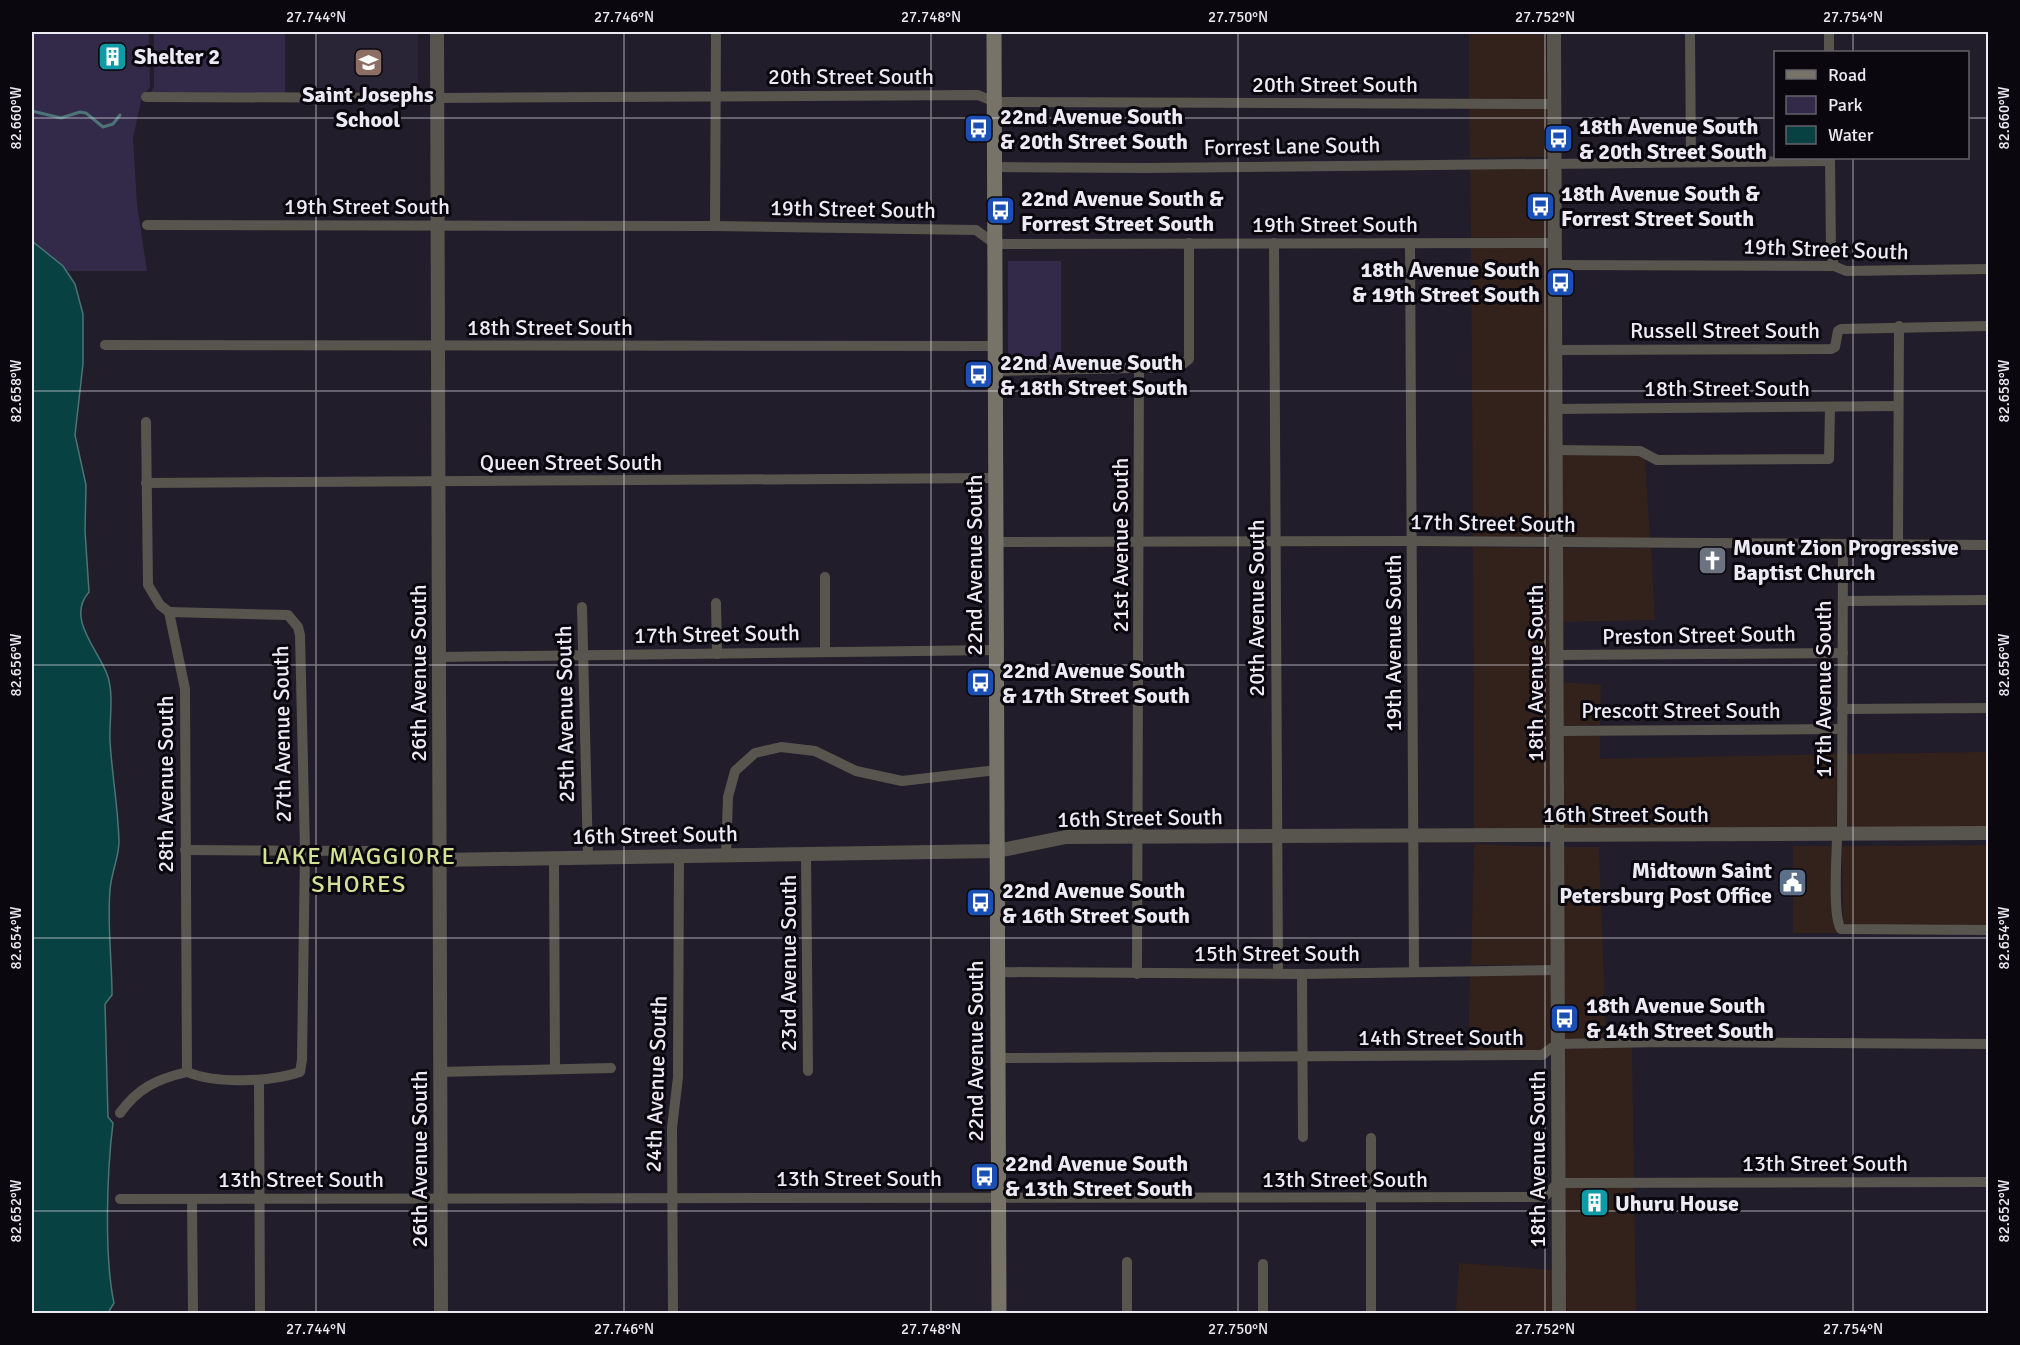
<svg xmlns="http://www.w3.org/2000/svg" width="2020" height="1345" viewBox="0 0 2020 1345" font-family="Signika,sans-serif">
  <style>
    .commercial { fill: #33221b }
    .built { fill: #2a2437 }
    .green { fill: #332949 }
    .water { fill: #084141; stroke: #4c7476; stroke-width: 1.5 }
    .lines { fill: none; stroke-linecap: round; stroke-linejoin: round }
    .stream { stroke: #4c7476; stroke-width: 3 }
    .minor { stroke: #58554e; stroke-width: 10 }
    .tertiary { stroke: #58554e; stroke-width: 14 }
    .secondary { stroke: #787369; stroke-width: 15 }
    .ticks { fill: none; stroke: #eceaf3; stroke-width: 1.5; stroke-opacity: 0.45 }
    .labels { text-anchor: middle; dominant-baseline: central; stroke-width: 6; stroke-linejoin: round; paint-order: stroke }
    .poi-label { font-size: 22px; font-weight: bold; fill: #eceaf3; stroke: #0a080e; text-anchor: start }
    .street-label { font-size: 22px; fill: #eceaf3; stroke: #0a080e }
    .neighbourhood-label { font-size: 24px; letter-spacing: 1.5px; fill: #d4e295; stroke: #0a080e }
    .neatline { fill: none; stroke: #eceaf3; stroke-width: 2 }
    .ticks-label { font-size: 15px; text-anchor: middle; fill: #eceaf3 }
  </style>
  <rect width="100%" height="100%" fill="#211d2a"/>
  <g class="commercial">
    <path d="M1469,32h77l1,67h-78z"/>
    <path d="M1469,108l78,1v48l-77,1z"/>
    <path d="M1547,167v71h-76l-1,-70z"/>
    <path d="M1547,247l3,292 -77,-2 -2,-289z"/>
    <path d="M1561,455l78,1 6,3 5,80h-89z"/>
    <path d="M1473,547l77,1 2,290 -78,-4z"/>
    <path d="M1561,548h90l4,72 -93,2z"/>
    <path d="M1562,682l39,3 -1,40 -38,1z"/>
    <path d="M1562,735h38v24l237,-5 -1,82 -273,2z"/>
    <path d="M1988,752v83l-141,1v-82z"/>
    <path d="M1474,844l78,3v118h-81z"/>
    <path d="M1988,845v80h-140l-5,-3 -1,-76z"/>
    <path d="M1793,846h38l2,79 8,8h-48z"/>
    <path d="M1563,847h36l7,191 -43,1z"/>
    <path d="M1552,974v68l-12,9h-72l2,-76z"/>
    <path d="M1632,1047l2,131h-71v-129z"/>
    <path d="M1563,1188h71l2,125h-71z"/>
    <path d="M1459,1263l93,7 2,43 -98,1z"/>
  </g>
  <path class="built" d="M305,32h113v58h-100v-55l-13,-1z"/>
  <g class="green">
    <path d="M32,32h117l1,55 -8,10 -9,41 4,66 10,67h-81l-34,-30z"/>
    <path d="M154,32h131v61l-134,-1 3,-5z"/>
    <path d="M1008,261h53v98l-53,1z"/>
  </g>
  <path class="water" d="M32,241l31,25 12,18 8,30v50l-8,71 11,50 -1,46 4,61c-24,27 11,59 19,85 6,20 1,44 2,64 2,34 8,66 9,100 0,17 -8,32 -9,49 -3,35 2,70 2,105l-7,9 3,113 5,6c-6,47 -9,134 1,180l-6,10h-76z"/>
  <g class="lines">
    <path class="stream" d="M32,111l29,7 19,-6 6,1 17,14 10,-3 7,-9"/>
    <g class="minor">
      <path d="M1690,32l1,130"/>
      <path d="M1829,32v20"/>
      <path d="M146,97l291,1 541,-3 17,7 559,2"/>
      <path d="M1830,158l1,95 3,13"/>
      <path d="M995,167l152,1 683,-7"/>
      <path d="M147,225l568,1 261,4 19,14 560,-1"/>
      <path d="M715,226l1,-194"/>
      <path d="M1274,243l4,729"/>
      <path d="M1410,243l4,728"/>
      <path d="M1555,265l279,1 12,5 142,-2"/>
      <path d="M105,345l891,1"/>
      <path d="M1555,350l276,-1 4,-2 3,-16 3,-2 147,-3"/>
      <path d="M996,371l183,-4 10,-8v-116"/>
      <path d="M1555,409l343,-3"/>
      <path d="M1555,450l85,1 17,9 172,-1 1,-52"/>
      <path d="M146,483l850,-5"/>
      <path d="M996,542l416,-1 576,4"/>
      <path d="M1898,544l1,-218"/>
      <path d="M1843,601l145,-1"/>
      <path d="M716,603l1,51"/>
      <path d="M582,607l6,250"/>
      <path d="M169,612l119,3 10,12 2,8 5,215 -3,210 -2,12c-30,10 -84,12 -113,0"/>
      <path d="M825,652v-75"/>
      <path d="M1557,655l286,-2"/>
      <path d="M439,657l558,-7"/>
      <path d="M1842,709l146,-1"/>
      <path d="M1557,731l285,-2"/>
      <path d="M1837,835c0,18 -5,82 4,94l147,1"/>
      <path d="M1842,835l1,-291"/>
      <path d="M185,850l181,1 73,9"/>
      <path d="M806,854l2,217"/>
      <path d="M726,855l2,-58 7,-26 20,-18 26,-6 34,4 41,20 46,10 95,-11"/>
      <path d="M554,858l1,211"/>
      <path d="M998,972l304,2 255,-4"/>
      <path d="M1137,974l2,-606"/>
      <path d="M1302,974l1,163"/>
      <path d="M998,1058l544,-3 15,-11 105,-2 326,2"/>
      <path d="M440,1072l171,-4"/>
      <path d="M259,1080l1,234"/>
      <path d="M120,1113c18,-25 37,-34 67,-41l-2,-383 -16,-77 -9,-7 -12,-20 -2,-163"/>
      <path d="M1371,1138v176"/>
      <path d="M120,1199l1424,-2 14,-14 430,-1"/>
      <path d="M192,1199l1,115"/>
      <path d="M1127,1262v52"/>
      <path d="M1263,1264v50"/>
      <path d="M673,1314l-1,-186 6,-51 1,-221"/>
    </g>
    <g class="tertiary">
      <path d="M437,32l4,1282"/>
      <path d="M1554,32l5,1282"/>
      <path d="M439,860l558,-9 69,-14 922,-4"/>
    </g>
    <path class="secondary" d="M994,32l5,1282"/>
  </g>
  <path class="ticks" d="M316,32v1282M624,32v1282M931,32v1282M1238,32v1282M1545,32v1282M1853,32v20M32,118h1744M1968,118h20M1853,158v1156M32,391h1956M32,665h1956M32,938h1956M32,1211h1956"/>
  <defs>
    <symbol id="building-square" viewBox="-11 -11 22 22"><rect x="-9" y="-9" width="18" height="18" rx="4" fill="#0f9aa8" stroke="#0a080e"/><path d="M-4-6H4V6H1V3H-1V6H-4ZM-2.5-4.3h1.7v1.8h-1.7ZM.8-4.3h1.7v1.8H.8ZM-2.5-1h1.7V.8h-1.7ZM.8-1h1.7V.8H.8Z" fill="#fff"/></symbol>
    <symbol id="school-square" viewBox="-11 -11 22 22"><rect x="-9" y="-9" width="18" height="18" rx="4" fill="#8d6e63" stroke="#0a080e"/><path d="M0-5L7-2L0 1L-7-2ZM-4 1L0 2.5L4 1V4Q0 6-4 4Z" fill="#fff"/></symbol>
    <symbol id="bus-square" viewBox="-11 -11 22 22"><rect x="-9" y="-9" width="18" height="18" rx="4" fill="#1a4fb4" stroke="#0a080e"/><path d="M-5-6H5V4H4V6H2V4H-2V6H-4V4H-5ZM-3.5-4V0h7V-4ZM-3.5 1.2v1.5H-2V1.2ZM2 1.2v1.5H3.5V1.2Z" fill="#fff"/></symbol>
    <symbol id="church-square" viewBox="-11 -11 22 22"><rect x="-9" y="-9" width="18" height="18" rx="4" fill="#6b7280" stroke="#0a080e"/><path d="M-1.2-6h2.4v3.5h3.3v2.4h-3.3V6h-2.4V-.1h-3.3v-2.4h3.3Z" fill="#fff"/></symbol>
    <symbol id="civic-square" viewBox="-11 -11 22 22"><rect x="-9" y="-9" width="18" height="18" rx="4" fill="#5c6f8a" stroke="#0a080e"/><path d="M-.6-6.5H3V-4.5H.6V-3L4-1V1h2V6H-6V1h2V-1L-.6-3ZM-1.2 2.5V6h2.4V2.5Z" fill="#fff"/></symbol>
  </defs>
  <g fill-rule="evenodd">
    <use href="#building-square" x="96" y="40" width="33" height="33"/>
    <use href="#school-square" x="352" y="46" width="33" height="33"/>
    <use href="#bus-square" x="962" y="112" width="33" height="33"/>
    <use href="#bus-square" x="1542" y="122" width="33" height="33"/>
    <use href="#bus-square" x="1524" y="190" width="33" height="33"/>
    <use href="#bus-square" x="984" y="194" width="33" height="33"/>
    <use href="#bus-square" x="1544" y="266" width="33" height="33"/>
    <use href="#bus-square" x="962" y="358" width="33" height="33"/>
    <use href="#church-square" x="1696" y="544" width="33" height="33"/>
    <use href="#bus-square" x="964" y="666" width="33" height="33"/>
    <use href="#civic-square" x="1776" y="866" width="33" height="33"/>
    <use href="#bus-square" x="964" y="886" width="33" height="33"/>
    <use href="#bus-square" x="1548" y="1002" width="33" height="33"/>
    <use href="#bus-square" x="968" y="1160" width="33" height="33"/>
    <use href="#building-square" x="1578" y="1186" width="33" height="33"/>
  </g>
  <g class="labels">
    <g class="poi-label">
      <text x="134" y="56">Shelter 2</text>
      <text x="368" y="94" text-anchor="middle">Saint Josephs<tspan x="368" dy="25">School</tspan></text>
      <text x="1000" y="116">22nd Avenue South<tspan x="1000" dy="25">&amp; 20th Street South</tspan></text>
      <text x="1579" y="126">18th Avenue South<tspan x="1579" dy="25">&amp; 20th Street South</tspan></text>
      <text x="1561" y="193">18th Avenue South &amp;<tspan x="1561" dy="25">Forrest Street South</tspan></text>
      <text x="1021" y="198">22nd Avenue South &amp;<tspan x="1021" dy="25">Forrest Street South</tspan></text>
      <text x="1540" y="269" text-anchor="end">18th Avenue South<tspan x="1540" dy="25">&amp; 19th Street South</tspan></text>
      <text x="1000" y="362">22nd Avenue South<tspan x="1000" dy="25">&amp; 18th Street South</tspan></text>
      <text x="1733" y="547">Mount Zion Progressive<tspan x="1733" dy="25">Baptist Church</tspan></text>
      <text x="1002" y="670">22nd Avenue South<tspan x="1002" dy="25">&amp; 17th Street South</tspan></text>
      <text x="1772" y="870" text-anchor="end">Midtown Saint<tspan x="1772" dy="25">Petersburg Post Office</tspan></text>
      <text x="1002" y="890">22nd Avenue South<tspan x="1002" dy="25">&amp; 16th Street South</tspan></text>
      <text x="1586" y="1005">18th Avenue South<tspan x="1586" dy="25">&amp; 14th Street South</tspan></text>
      <text x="1005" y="1163">22nd Avenue South<tspan x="1005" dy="25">&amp; 13th Street South</tspan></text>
      <text x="1615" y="1203">Uhuru House</text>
    </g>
    <g class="street-label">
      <text x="851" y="76">20th Street South</text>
      <text x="1335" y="84">20th Street South</text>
      <text transform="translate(1292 146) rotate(-1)">Forrest Lane South</text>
      <text x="367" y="206">19th Street South</text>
      <text transform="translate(853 209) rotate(1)">19th Street South</text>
      <text x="1335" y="224">19th Street South</text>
      <text transform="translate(1826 249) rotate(2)">19th Street South</text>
      <text x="550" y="327">18th Street South</text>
      <text x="1725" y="330">Russell Street South</text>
      <text x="1727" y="388">18th Street South</text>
      <text x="571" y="462">Queen Street South</text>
      <text transform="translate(1493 523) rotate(1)">17th Street South</text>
      <text transform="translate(1120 545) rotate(-90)">21st Avenue South</text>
      <text transform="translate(974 565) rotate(-90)">22nd Avenue South</text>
      <text transform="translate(1256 608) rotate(-90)">20th Avenue South</text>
      <text transform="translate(717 634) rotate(-1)">17th Street South</text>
      <text transform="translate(1699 635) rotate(-1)">Preston Street South</text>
      <text transform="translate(1393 643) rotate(-90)">19th Avenue South</text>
      <text transform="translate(418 673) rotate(-90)">26th Avenue South</text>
      <text transform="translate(1535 673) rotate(-90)">18th Avenue South</text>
      <text transform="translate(1823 689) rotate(-90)">17th Avenue South</text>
      <text x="1681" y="710">Prescott Street South</text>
      <text transform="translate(565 714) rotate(-91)">25th Avenue South</text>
      <text transform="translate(282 734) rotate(-91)">27th Avenue South</text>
      <text transform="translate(165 784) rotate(-90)">28th Avenue South</text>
      <text x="1626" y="814">16th Street South</text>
      <text transform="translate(1140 818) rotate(-1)">16th Street South</text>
      <text transform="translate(655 835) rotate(-1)">16th Street South</text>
      <text x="1277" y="953">15th Street South</text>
      <text transform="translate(788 963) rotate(-90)">23rd Avenue South</text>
      <text x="1441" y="1037">14th Street South</text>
      <text transform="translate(975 1051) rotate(-90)">22nd Avenue South</text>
      <text transform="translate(656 1084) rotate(-88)">24th Avenue South</text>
      <text transform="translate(419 1159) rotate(-90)">26th Avenue South</text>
      <text transform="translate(1537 1159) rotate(-90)">18th Avenue South</text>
      <text x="1825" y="1163">13th Street South</text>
      <text x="859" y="1178">13th Street South</text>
      <text x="301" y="1179">13th Street South</text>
      <text x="1345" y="1179">13th Street South</text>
    </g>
    <g class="neighbourhood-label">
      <text x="359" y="856">LAKE MAGGIORE<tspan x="359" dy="28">SHORES</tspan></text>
    </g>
  </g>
  <rect width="2020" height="1345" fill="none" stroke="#0a080e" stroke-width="66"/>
  <rect x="1774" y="51" width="195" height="108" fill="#0a080e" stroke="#64626a" stroke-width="1.5"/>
  <rect x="1786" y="70" width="30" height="9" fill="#787369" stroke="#64626a" stroke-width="1.5"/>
  <text x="1828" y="81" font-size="18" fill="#eceaf3">Road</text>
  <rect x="1786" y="96" width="30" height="18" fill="#332949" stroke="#64626a" stroke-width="1.5"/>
  <text x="1828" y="111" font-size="18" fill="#eceaf3">Park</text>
  <rect x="1786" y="126" width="30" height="18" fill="#084141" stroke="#64626a" stroke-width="1.5"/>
  <text x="1828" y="141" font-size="18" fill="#eceaf3">Water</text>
  <rect x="33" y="33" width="1954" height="1279" class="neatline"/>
  <g class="ticks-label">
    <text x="316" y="22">27.744°N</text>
    <text x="624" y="22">27.746°N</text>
    <text x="931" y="22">27.748°N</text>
    <text x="1238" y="22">27.750°N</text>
    <text x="1545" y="22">27.752°N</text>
    <text x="1853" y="22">27.754°N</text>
    <text transform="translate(2004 118) rotate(-90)" y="5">82.660°W</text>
    <text transform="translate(16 118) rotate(-90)" y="5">82.660°W</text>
    <text transform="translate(2004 391) rotate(-90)" y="5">82.658°W</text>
    <text transform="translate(16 391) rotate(-90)" y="5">82.658°W</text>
    <text transform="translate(2004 665) rotate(-90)" y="5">82.656°W</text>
    <text transform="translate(16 665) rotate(-90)" y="5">82.656°W</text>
    <text transform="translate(2004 938) rotate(-90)" y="5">82.654°W</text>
    <text transform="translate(16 938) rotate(-90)" y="5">82.654°W</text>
    <text transform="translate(2004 1211) rotate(-90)" y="5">82.652°W</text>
    <text transform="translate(16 1211) rotate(-90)" y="5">82.652°W</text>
    <text x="316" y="1334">27.744°N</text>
    <text x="624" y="1334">27.746°N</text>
    <text x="931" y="1334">27.748°N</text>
    <text x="1238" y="1334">27.750°N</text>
    <text x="1545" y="1334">27.752°N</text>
    <text x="1853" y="1334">27.754°N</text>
  </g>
</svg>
